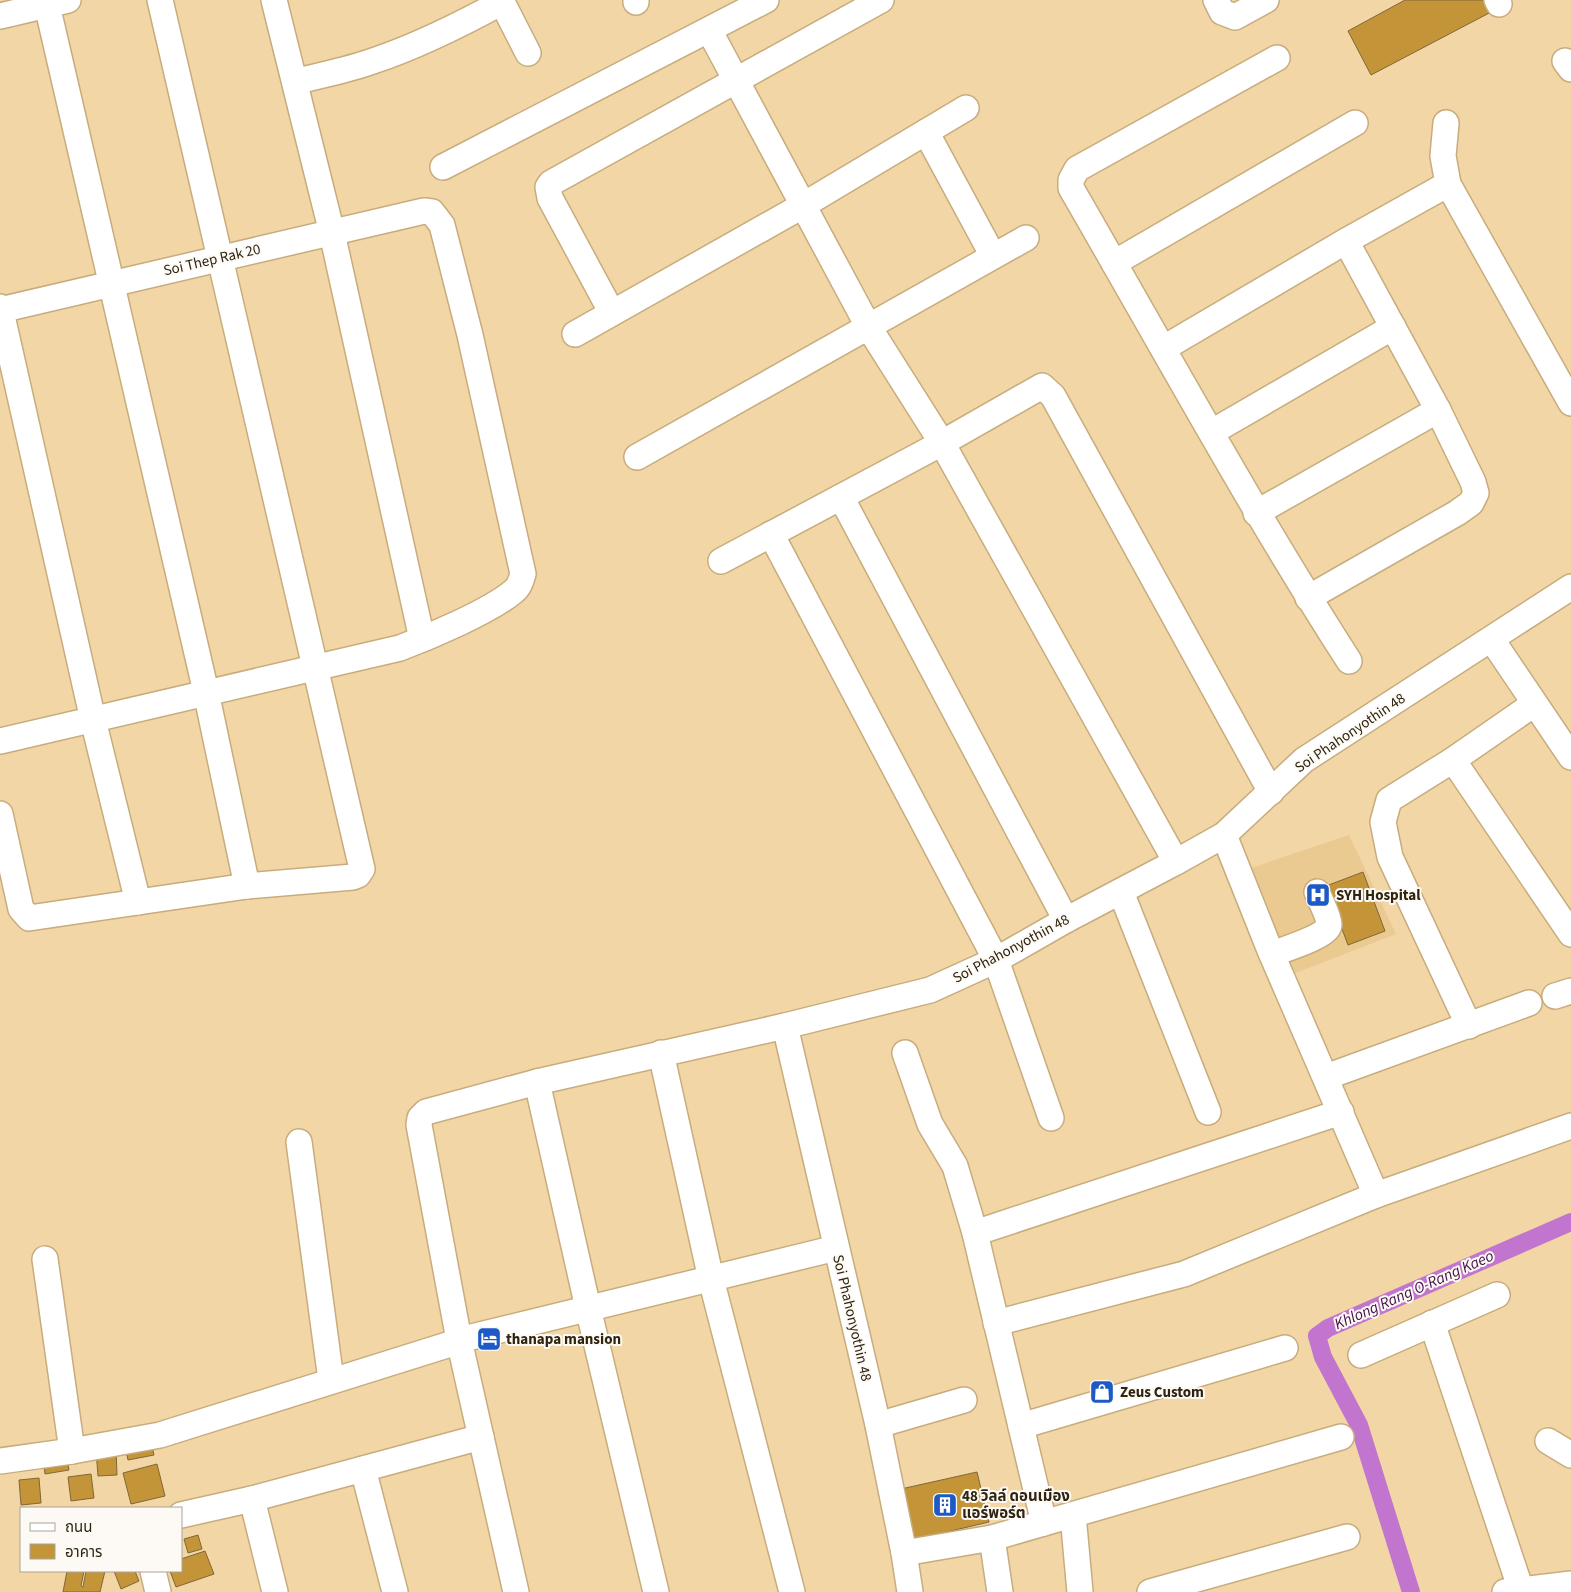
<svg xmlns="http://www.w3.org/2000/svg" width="1571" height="1592" viewBox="0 0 1571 1592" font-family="'Source Sans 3','Noto Sans Thai',sans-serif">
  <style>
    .built { fill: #ebca92 }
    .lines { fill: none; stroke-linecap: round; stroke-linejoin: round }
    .canal { stroke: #c175cf; stroke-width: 18 }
    .building { fill: #c39438; stroke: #806739 }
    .minor-casing { stroke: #c8ac7d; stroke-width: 28 }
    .minor { stroke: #fff; stroke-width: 25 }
    .labels { text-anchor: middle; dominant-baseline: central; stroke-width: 4; stroke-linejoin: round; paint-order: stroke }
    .street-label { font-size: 15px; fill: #2e2410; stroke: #fdfaf6 }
    .poi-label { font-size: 15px; font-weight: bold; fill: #2e2410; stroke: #fdfaf6; text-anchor: start }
    .water-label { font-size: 16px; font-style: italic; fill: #42124b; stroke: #fdfaf6 }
  </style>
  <rect width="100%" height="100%" fill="#f2d6a5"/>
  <path class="built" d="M1349,835l47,99 -108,42 -40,-107z"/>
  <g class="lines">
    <path class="canal" d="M1411,1592l-52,-167 -36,-68 -6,-21 11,-8 243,-106"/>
  </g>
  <g class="building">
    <path d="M1405,0h82l6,11 -122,64 -23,-44z"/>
    <path d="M1363,872l22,59 -37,14 -22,-59z"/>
    <path d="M151,1442l3,13 -26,5 -3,-14z"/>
    <path d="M116,1449l1,26 -19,1 -2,-26z"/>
    <path d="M66,1455l3,15 -24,4 -2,-15z"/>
    <path d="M157,1464l8,32 -34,8 -8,-31z"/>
    <path d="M977,1472l12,50 -76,18 -12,-51z"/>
    <path d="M91,1474l3,24 -23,3 -3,-24z"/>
    <path d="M39,1478l2,25 -20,2 -2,-25z"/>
    <path d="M198,1535l4,14 -14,4 -4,-14z"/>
    <path d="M205,1551l9,23 -38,13 -6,-16h11v-12z"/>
    <path d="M67,1571h17l-3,15 2,1 3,-16h19l-5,21h-37z"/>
    <path d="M114,1571h21l4,10 -18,8z"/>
  </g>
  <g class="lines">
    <defs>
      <g id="minor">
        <path d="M274,0l58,233 90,406"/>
        <path d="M501,0l27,53"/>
        <path d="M636,0v2"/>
        <path d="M1216,0l6,12 13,5 31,-17"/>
        <path d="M1497,0l2,4"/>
        <path d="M47,5l159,687 41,194"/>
        <path d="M0,16l68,-16"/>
        <path d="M709,30l159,296 74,117 234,419"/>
        <path d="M1277,58l-200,111 -6,11v8c92,159 179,319 278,473"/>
        <path d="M1565,61l6,8"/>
        <path d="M295,82c26,-7 53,-12 78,-21 45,-15 87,-36 129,-59"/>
        <path d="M1446,123l-3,33 5,28 123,219"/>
        <path d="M926,132l67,124"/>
        <path d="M443,167l323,-167"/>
        <path d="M1114,263l241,-140"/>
        <path d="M0,307l93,413 45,182"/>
        <path d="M0,310l424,-99 8,1 10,13 28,110 53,239c-2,7 -4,13 -9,17 -23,20 -85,46 -114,57l-400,93"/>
        <path d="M612,313l-62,-115 -2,-11 3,-4 330,-183"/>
        <path d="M575,334l227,-128 164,-98"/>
        <path d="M1164,348l182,-107 102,-57"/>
        <path d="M1212,432l181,-105"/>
        <path d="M637,457l389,-219"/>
        <path d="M841,497l225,423"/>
        <path d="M1256,513l182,-103"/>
        <path d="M771,534l225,426 55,158"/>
        <path d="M721,561l221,-118 100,-57 11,10 218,396"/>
        <path d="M1308,598l149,-85 14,-10 5,-10 -3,-11 -35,-72 -92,-169"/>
        <path d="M1492,640l79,117"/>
        <path d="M1453,760l118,174"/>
        <path d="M0,814l21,95 8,9 218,-32 106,-9 5,-2 4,-6 -202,-869"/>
        <path d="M1224,835l45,113 107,247"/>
        <path d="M1121,892l87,220"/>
        <path d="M1272,954c10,-4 57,-18 57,-29 0,-10 -9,-24 -12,-33"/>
        <path d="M1555,996l16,-5"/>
        <path d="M1469,1026l-79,-169 -7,-35 6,-22 64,-40 81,-56"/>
        <path d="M661,1053l50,226 81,313"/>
        <path d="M905,1053l25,71 25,42 20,67 69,290"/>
        <path d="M1326,1077l203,-74"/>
        <path d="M537,1082l51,226 68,284"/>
        <path d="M299,1142l32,238"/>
        <path d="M975,1233l366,-121"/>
        <path d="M45,1259l27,192"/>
        <path d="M996,1323l188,-49 192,-79 195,-69"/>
        <path d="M1432,1323l89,267"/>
        <path d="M459,1340l377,-92"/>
        <path d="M1361,1355l136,-60"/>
        <path d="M878,1425l86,-25"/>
        <path d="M1021,1426l264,-78"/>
        <path d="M1548,1441l23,14"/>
        <path d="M0,1461l72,-10 88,-16 300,-94"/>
        <path d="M363,1469l32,123"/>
        <path d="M252,1499l23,93"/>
        <path d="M181,1515l71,-16 229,-62"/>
        <path d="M1073,1515l7,77"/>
        <path d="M992,1538l8,54"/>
        <path d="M904,1553l88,-15 349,-101"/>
        <path d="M153,1571l5,21"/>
        <path d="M516,1592l-57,-252 -40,-215 1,-7 6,-6 111,-30 248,-56"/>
        <path d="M910,1592l-6,-39 -26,-128 -93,-399 145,-36 66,-30 70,-40 110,-58 48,-27 80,-75 267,-173"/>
        <path d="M1150,1592l197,-55"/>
        <path d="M1505,1592l66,-8"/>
      </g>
    </defs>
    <use href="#minor" class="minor-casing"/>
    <use href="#minor" class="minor"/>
  </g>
  <defs>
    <symbol id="hospital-square" viewBox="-11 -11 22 22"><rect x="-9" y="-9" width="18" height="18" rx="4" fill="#1d5ac6" stroke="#fdfaf6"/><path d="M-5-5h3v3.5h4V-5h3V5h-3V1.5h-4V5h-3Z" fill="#fff"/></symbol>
    <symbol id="hotel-square" viewBox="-11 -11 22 22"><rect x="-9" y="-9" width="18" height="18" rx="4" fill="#1d5ac6" stroke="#fdfaf6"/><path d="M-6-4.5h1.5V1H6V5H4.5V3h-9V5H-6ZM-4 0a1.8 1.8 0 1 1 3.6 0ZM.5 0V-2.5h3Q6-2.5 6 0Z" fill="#fff"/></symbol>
    <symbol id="shop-square" viewBox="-11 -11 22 22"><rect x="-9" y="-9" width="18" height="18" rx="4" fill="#1d5ac6" stroke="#fdfaf6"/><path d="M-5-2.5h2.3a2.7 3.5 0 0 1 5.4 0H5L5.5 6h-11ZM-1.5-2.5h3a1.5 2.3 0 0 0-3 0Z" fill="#fff"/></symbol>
    <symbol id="building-square" viewBox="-11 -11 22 22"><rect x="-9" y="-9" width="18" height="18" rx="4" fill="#1d5ac6" stroke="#fdfaf6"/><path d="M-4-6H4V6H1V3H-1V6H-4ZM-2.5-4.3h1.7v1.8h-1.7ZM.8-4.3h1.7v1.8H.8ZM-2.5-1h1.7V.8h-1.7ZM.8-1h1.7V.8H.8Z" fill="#fff"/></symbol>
  </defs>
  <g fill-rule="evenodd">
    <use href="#hospital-square" x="1304" y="881" width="28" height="28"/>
    <use href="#hotel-square" x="475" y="1325" width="28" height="28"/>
    <use href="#shop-square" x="1088" y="1378" width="28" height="28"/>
    <use href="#building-square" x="931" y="1491" width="28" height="28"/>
  </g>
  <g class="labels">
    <g class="street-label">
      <text transform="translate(212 260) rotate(-13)">Soi Thep Rak 20</text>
      <text transform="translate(1350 733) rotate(-34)">Soi Phahonyothin 48</text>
      <text transform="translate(1011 949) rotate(-28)">Soi Phahonyothin 48</text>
      <text transform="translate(852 1318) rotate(77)">Soi Phahonyothin 48</text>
    </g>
    <g class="poi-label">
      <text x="1336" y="895">SYH Hospital</text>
      <text x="506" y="1339">thanapa mansion</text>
      <text x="1120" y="1392">Zeus Custom</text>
      <text x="962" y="1496">48 วิลล์ ดอนเมือง<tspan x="962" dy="17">แอร์พอร์ต</tspan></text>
    </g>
    <g class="water-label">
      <text transform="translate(1414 1290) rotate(-24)">Khlong Rang O-Rang Kaeo</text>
    </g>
  </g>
  <rect x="20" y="1507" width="162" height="65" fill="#fdfaf6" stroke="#aaa49a"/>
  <rect x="30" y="1523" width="25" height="8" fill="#ffffff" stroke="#aaa49a"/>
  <text x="65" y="1532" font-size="15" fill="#2e2410">ถนน</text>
  <rect x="30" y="1544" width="25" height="15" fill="#c39438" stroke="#aaa49a"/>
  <text x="65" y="1557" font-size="15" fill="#2e2410">อาคาร</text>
</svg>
